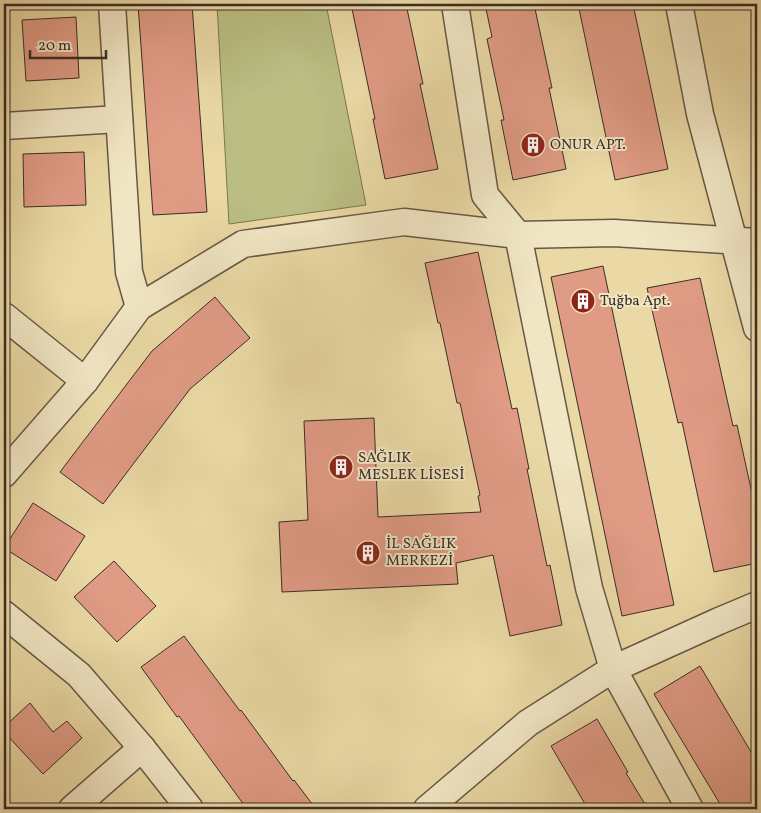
<svg xmlns="http://www.w3.org/2000/svg" width="761" height="813" viewBox="0 0 761 813" font-family="Vollkorn,serif">
  <style>
    .green { fill: #babe83; stroke: #7a7654 }
    .building { fill: #e09b85; stroke: #3b2d26 }
    .lines { fill: none; stroke-linecap: round; stroke-linejoin: round }
    .street-casing { stroke: #675846; stroke-width: 29 }
    .street { stroke: #f1e6c4; stroke-width: 26 }
    .labels { text-anchor: middle; dominant-baseline: central; stroke-width: 4; stroke-linejoin: round; paint-order: stroke }
    .poi-label { font-size: 15px; fill: #3b2d26; stroke: #f1e6c4; text-anchor: start }
  </style>
  <rect width="100%" height="100%" fill="#ead9a5"/>
  <filter id="stains"><feTurbulence type="fractalNoise" baseFrequency=".004" numOctaves="4"/><feColorMatrix values="0 0 0 0 .2 0 0 0 0 .09 0 0 0 0 .02 0 0 0 .5 -.17"/></filter>
  <radialGradient id="worn" r=".72"><stop offset=".6" stop-color="#630" stop-opacity="0"/><stop offset="1" stop-color="#630" stop-opacity=".3"/></radialGradient>
  <path class="green" d="M217,4h109l40,201 -137,19z"/>
  <g class="building">
    <path d="M138,4h54l15,208 -54,3z"/>
    <path d="M351,4h55l17,80h-3l18,85 -53,10 -12,-60h2z"/>
    <path d="M485,4h49l18,84h-3l17,81 -53,11 -12,-60h3l-17,-81 5,-2z"/>
    <path d="M578,4h55l35,165 -53,11z"/>
    <path d="M76,17l3,61 -53,3 -4,-61z"/>
    <path d="M84,152l2,53 -62,2 -1,-53z"/>
    <path d="M478,252l34,157 5,-1 12,61h-2l20,97 3,-1 12,60 -52,11 -17,-81 -37,8 2,21 -176,8 -3,-70 29,-2 -4,-99 70,-3 4,99 103,-5 -3,-16 2,-1 -20,-92h-3l-17,-80h-2l-13,-60z"/>
    <path d="M603,266l71,339 -52,11 -71,-339z"/>
    <path d="M700,278l33,148 4,-1 20,91v47l-43,9 -32,-150 -4,1 -31,-135z"/>
    <path d="M215,297l35,41 -60,51 -87,115 -43,-32 92,-121z"/>
    <path d="M33,503l52,33 -29,45 -52,-33z"/>
    <path d="M114,561l42,45 -39,36 -43,-45z"/>
    <path d="M184,636l56,75 1,-1 52,71 1,-1 22,29h-69l-68,-93 -2,1 -36,-50z"/>
    <path d="M700,666l57,96v39l-14,8h-20l-69,-115z"/>
    <path d="M30,703l23,29 14,-11 15,17 -39,36 -39,-42v-5z"/>
    <path d="M597,719l31,53 -2,1 22,36h-60l-37,-63z"/>
  </g>
  <g class="lines">
    <defs>
      <g id="street">
        <path d="M112,4l17,268 10,35"/>
        <path d="M455,4l30,191 33,40 71,353 24,81 77,140"/>
        <path d="M679,4l21,110 57,214"/>
        <path d="M4,126l115,-7"/>
        <path d="M4,316l81,65"/>
        <path d="M4,474l81,-93 54,-74 104,-63 161,-22 114,13 96,-2 143,9"/>
        <path d="M4,614l75,61 63,73 48,61"/>
        <path d="M72,809l70,-61"/>
        <path d="M427,809l101,-86 85,-54 106,-48 38,-16"/>
      </g>
    </defs>
    <use href="#street" class="street-casing"/>
    <use href="#street" class="street"/>
  </g>
  <defs>
    <symbol id="building-disc" viewBox="-11 -11 22 22"><circle r="9.5" fill="#8f2418" stroke="#f1e6c4"/><path d="M-4-6H4V6H1V3H-1V6H-4ZM-2.5-4.3h1.7v1.8h-1.7ZM.8-4.3h1.7v1.8H.8ZM-2.5-1h1.7V.8h-1.7ZM.8-1h1.7V.8H.8Z" fill="#fff"/></symbol>
  </defs>
  <g fill-rule="evenodd">
    <use href="#building-disc" x="519" y="131" width="28" height="28"/>
    <use href="#building-disc" x="569" y="287" width="28" height="28"/>
    <use href="#building-disc" x="327" y="453" width="28" height="28"/>
    <use href="#building-disc" x="354" y="539" width="28" height="28"/>
  </g>
  <g class="labels">
    <g class="poi-label">
      <text x="550" y="145">ONUR APT.</text>
      <text x="600" y="301">Tuğba Apt.</text>
      <text x="358" y="458">SAĞLIK<tspan x="358" dy="17">MESLEK LİSESİ</tspan></text>
      <text x="386" y="544">İL SAĞLIK<tspan x="386" dy="17">MERKEZİ</tspan></text>
    </g>
  </g>
  <rect width="761" height="813" fill="none" stroke="#ead9a5" stroke-width="20"/>
  <rect x="5" y="5" width="751" height="803" fill="none" stroke="#3b2d26" stroke-width="2.5"/>
  <rect x="10" y="10" width="741" height="793" fill="none" stroke="#3b2d26"/>
  <path d="M30 50v8h76v-8" fill="none" stroke="#3b2d26" stroke-width="2.5"/>
  <text x="38" y="50" font-size="15" fill="#3b2d26" stroke="#f1e6c4" stroke-width="4" paint-order="stroke">20 m</text>
  <rect width="100%" height="100%" filter="url(#stains)"/>
  <rect width="100%" height="100%" fill="url(#worn)"/>
</svg>
